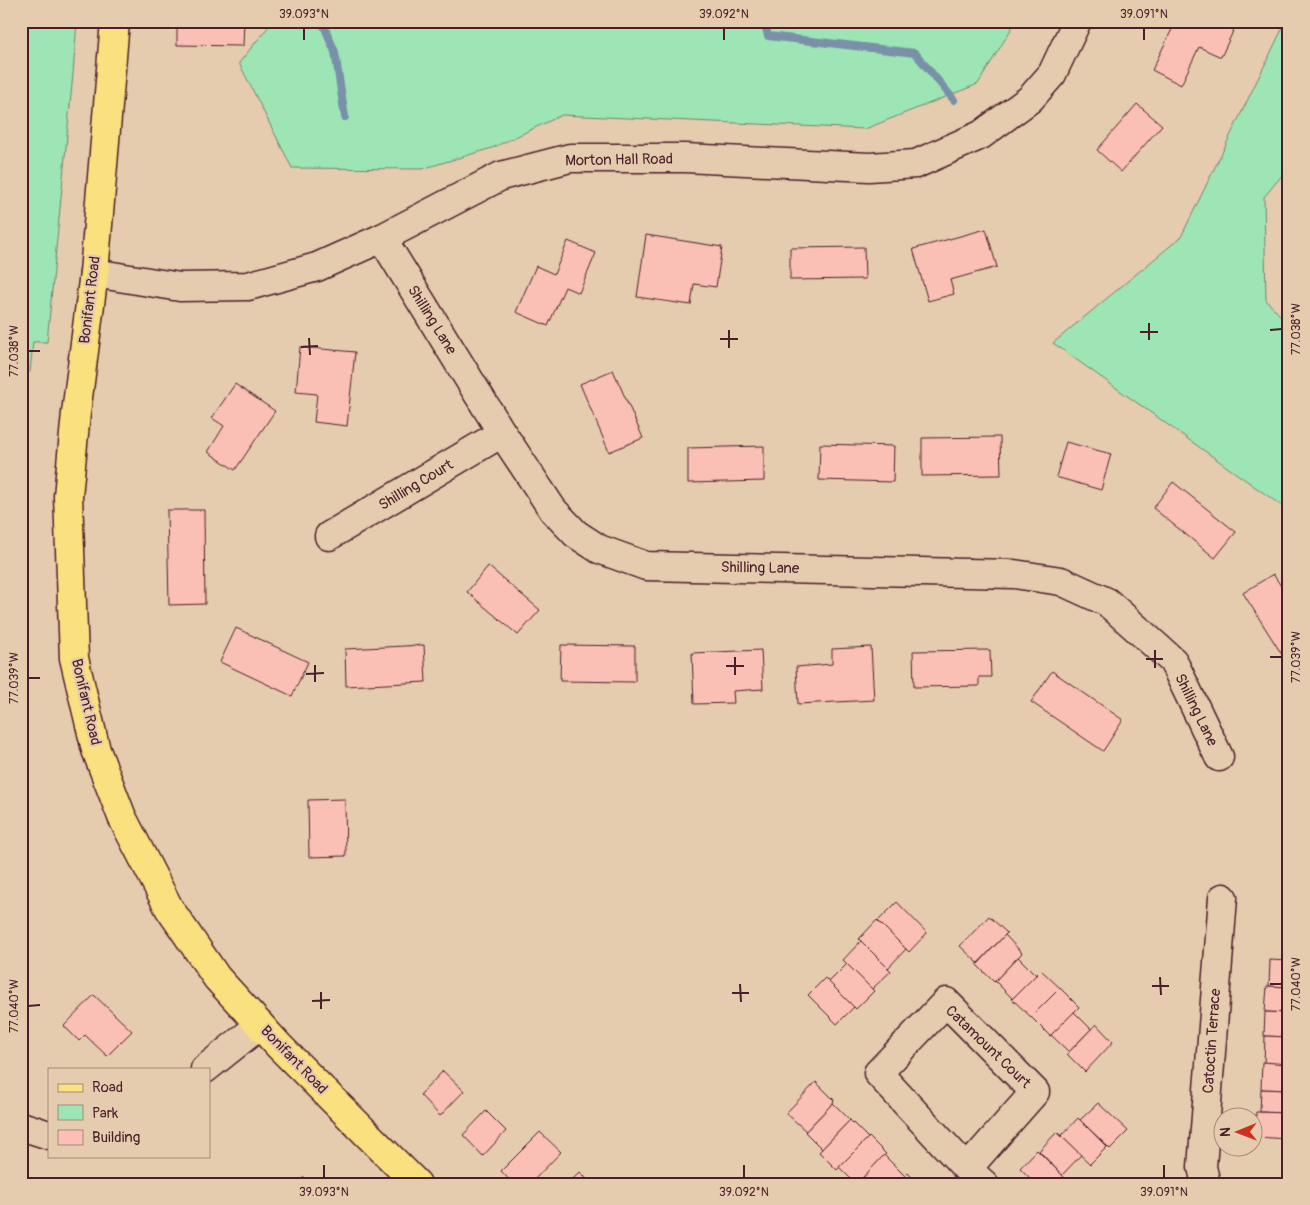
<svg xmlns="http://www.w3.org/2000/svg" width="1310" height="1205" viewBox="0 0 1310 1205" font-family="Pangolin,sans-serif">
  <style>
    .green { fill: #9de5b4; stroke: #748270 }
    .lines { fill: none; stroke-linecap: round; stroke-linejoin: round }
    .stream { stroke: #7a90a8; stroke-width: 8 }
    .building { fill: #fabfb5; stroke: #4a1f2b }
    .minor-casing { stroke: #4a1f2b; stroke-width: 31 }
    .major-casing { stroke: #4a1f2b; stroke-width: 31 }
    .minor { stroke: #e6ccae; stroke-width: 28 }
    .major { stroke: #fbe080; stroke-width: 28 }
    .ticks { fill: none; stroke: #4a1f2b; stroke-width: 2 }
    .labels { text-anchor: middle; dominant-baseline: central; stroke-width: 4.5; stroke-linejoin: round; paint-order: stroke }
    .street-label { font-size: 15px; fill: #4a1f2b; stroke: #e6ccae }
    .neatline { fill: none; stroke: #4a1f2b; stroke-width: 2 }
    .ticks-label { font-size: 12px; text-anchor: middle; fill: #4a1f2b }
  </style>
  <rect width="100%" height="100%" fill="#e6ccae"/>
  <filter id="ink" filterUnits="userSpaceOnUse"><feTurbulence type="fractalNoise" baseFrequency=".02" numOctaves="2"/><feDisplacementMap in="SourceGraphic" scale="10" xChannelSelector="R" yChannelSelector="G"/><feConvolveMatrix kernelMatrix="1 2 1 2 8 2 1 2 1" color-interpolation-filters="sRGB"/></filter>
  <g filter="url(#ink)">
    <g class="green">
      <path d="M21,21h56l-4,53 -26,268h-14l-3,30h-9z"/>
      <path d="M273,21h743l-38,63 -113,45 -303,-14 -70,33 -70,21 -130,-1 -53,-105z"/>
      <path d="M1286,21h3v146l-25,30 2,103 23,25v186l-236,-168 128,-106z"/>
    </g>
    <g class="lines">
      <g class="stream">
        <path d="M322,21l13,31 10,65"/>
        <path d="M764,21l4,15 147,17 39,47"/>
      </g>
    </g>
    <g class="building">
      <path d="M177,21h67l-1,25 -66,-1z"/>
      <path d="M1176,21h47l12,6 -14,30 -22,-10 -18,38 -29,-15z"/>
      <path d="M1137,104l25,21 -41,47 -24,-22z"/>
      <path d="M986,229l11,38 -47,13 4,14 -26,7 -15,-52z"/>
      <path d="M646,235l76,12 -6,40 -22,-3 -3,21 -54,-8z"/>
      <path d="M568,241l28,12 -17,40 -14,-6 -17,39 -32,-14 20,-46 18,8z"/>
      <path d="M864,247l1,32 -75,1v-32z"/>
      <path d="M300,347l55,5 -8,74 -33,-4 3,-28 -21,-2z"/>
      <path d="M613,370l30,68 -34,14 -29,-68z"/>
      <path d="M235,384l40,27 -40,59 -27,-18 16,-26 -12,-8z"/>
      <path d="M1000,437l1,38 -79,1v-38z"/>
      <path d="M1066,442l45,12 -10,36 -45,-13z"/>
      <path d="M820,444l74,2 -1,36 -74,-2z"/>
      <path d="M764,446v35l-76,2v-35z"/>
      <path d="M1173,482l63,50 -21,26 -62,-50z"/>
      <path d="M167,510h37l1,94 -36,1z"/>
      <path d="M488,566l52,44 -22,25 -51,-43z"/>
      <path d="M1273,574l16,24v61l-3,2 -43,-68z"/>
      <path d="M236,628l72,34 -16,34 -72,-34z"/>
      <path d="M424,645l2,37 -80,4 -1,-37z"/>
      <path d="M561,645l74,1v36l-75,-1z"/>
      <path d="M871,647l3,53 -76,4 -2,-37 36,-3v-15z"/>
      <path d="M761,650l2,39 -30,2 1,12 -40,1 -2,-51z"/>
      <path d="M990,650l1,27h-12v9l-65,1 -1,-36z"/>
      <path d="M1052,671l71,49 -20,31 -72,-49z"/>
      <path d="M345,799l1,57 -37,1 -1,-57z"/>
      <path d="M897,902l30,31 -18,19 -31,-31z"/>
      <path d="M989,916l18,17 -29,30 -18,-17z"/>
      <path d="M877,920l29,29 -18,19 -29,-29z"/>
      <path d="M1005,935l17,18 -28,29 -17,-17z"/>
      <path d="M861,941l30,30 -19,18 -29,-29z"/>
      <path d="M1018,957l18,18 -23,24 -18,-18z"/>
      <path d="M1270,960l19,1v26l-20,-1z"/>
      <path d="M847,964l27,27 -18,18 -27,-27z"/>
      <path d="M1041,970l19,18 -29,29 -19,-18z"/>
      <path d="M825,978l29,29 -17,17 -29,-29z"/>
      <path d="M1267,986l22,1v26l-24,-1z"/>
      <path d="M1060,988l19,19 -29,29 -19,-19z"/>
      <path d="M94,995l38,36 -25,25 -22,-21 -6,6 -15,-15z"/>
      <path d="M1074,1012l17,17 -22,23 -18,-17z"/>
      <path d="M1265,1012l24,1v24l-25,-1z"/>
      <path d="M1096,1024l17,18 -28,30 -18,-18z"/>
      <path d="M1265,1036l24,1v27l-25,-1z"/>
      <path d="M1262,1062l27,2v26l-28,-1z"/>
      <path d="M443,1071l21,20 -24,25 -20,-21z"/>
      <path d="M816,1082l18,18 -1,3 -27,28 -20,-18z"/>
      <path d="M1261,1089l28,1v23l-29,-1z"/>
      <path d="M833,1103l17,17 -28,29 -17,-17z"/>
      <path d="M1098,1103l30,28 -18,18 -30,-29z"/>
      <path d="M486,1111l20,20 -23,25 -20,-21z"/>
      <path d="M1256,1112l33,1v26l-34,-2z"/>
      <path d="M1078,1118l29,29 -17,17 -29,-28z"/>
      <path d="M850,1120l18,18 -31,32 -18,-18z"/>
      <path d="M540,1132l21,20 -31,32h-17l-12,-13z"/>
      <path d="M1057,1132l24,23 -19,20 -23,-24z"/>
      <path d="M869,1137l17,17 -30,30 -17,-17z"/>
      <path d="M1037,1150l29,29 -4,5h-26l-16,-16z"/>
      <path d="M884,1155l21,21 -8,8h-40z"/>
      <path d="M580,1172l12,12h-24z"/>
      <path d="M908,1173l10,11h-21z"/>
      <path d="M304,1177l7,7h-13z"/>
    </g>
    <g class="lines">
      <defs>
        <g id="minor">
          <path d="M382,238l120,195 51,77 23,24 23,15 47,17 368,8 47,7 46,21 66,59 46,96"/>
          <path d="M94,273l86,14 68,-1 69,-19 65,-29 119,-62 69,-18h115l184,9 47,-3 65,-29 49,-36 22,-25 25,-53"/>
          <path d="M329,536l173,-103"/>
          <path d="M205,1069l55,-44"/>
          <path d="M21,1126l28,9"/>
          <path d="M967,1169l68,-77 -89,-90 -68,71 89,96 17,15"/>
          <path d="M1206,1184l-4,-17 21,-269"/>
        </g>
        <path id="major" d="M115,21l-21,252 -18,140 -8,83 6,162 22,92 26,67 47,91 48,70 62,68 138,138"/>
      </defs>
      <use href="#minor" class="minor-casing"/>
      <use href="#major" class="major-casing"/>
      <use href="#minor" class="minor"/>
      <use href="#major" class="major"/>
    </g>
  </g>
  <path class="ticks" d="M304,28v12M724,28v12M1144,28v12M1149,323v17M729,330v18M1270,330l12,-1M1140,332h18M309,338l1,17M720,339h18M301,347l17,-1M28,351h12M1155,650v18M735,657v18M1270,657h12M1146,659h17M315,665v17M726,666h18M306,674l18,-1M28,678h12M1160,977l1,18M740,984l1,18M1270,984h12M1152,986h17M321,992v17M732,993h17M312,1001l18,-1M28,1006l12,-1M324,1165v13M744,1165v13M1164,1165v13"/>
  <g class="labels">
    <g class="street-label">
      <text transform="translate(619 160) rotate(-1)">Morton Hall Road</text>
      <text transform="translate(90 300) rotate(-83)">Bonifant Road</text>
      <text transform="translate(432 320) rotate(58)">Shilling Lane</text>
      <text transform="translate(416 485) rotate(-31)">Shilling Court</text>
      <text transform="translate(760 568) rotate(1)">Shilling Lane</text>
      <text transform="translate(86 702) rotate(77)">Bonifant Road</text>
      <text transform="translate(1196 710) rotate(64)">Shilling Lane</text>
      <text transform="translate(1212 1041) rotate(-86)">Catoctin Terrace</text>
      <text transform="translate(988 1047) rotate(44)">Catamount Court</text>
      <text transform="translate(294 1060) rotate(46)">Bonifant Road</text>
    </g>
  </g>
  <rect width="1310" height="1205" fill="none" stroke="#e6ccae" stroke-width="55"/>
  <rect x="48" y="1068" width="162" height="90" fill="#e6ccae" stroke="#a8877a"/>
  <rect x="58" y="1084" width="25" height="8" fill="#fbe080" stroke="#a8877a"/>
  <text x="92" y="1092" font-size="15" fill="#4a1f2b">Road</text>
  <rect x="58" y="1105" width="25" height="15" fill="#9de5b4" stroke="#a8877a"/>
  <text x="92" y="1118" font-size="15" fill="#4a1f2b">Park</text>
  <rect x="58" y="1130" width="25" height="15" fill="#fabfb5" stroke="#a8877a"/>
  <text x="92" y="1142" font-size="15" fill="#4a1f2b">Building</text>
  <g transform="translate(1238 1132) rotate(269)"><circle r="24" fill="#e6ccae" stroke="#a8877a"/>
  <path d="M0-4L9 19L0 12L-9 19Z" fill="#c8321e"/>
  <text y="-8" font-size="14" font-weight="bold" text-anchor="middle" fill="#4a1f2b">N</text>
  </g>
  <rect x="28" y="28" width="1254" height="1150" class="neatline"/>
  <g class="ticks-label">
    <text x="304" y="18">39.093°N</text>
    <text x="724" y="18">39.092°N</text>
    <text x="1144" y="18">39.091°N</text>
    <text transform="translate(1296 329) rotate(-90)" y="4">77.038°W</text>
    <text transform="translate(14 351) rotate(-90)" y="4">77.038°W</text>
    <text transform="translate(1296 657) rotate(-90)" y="4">77.039°W</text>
    <text transform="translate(14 678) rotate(-90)" y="4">77.039°W</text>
    <text transform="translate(1296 984) rotate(-90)" y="4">77.040°W</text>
    <text transform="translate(14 1006) rotate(-90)" y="4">77.040°W</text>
    <text x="324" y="1196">39.093°N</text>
    <text x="744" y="1196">39.092°N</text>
    <text x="1164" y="1196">39.091°N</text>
  </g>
</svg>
